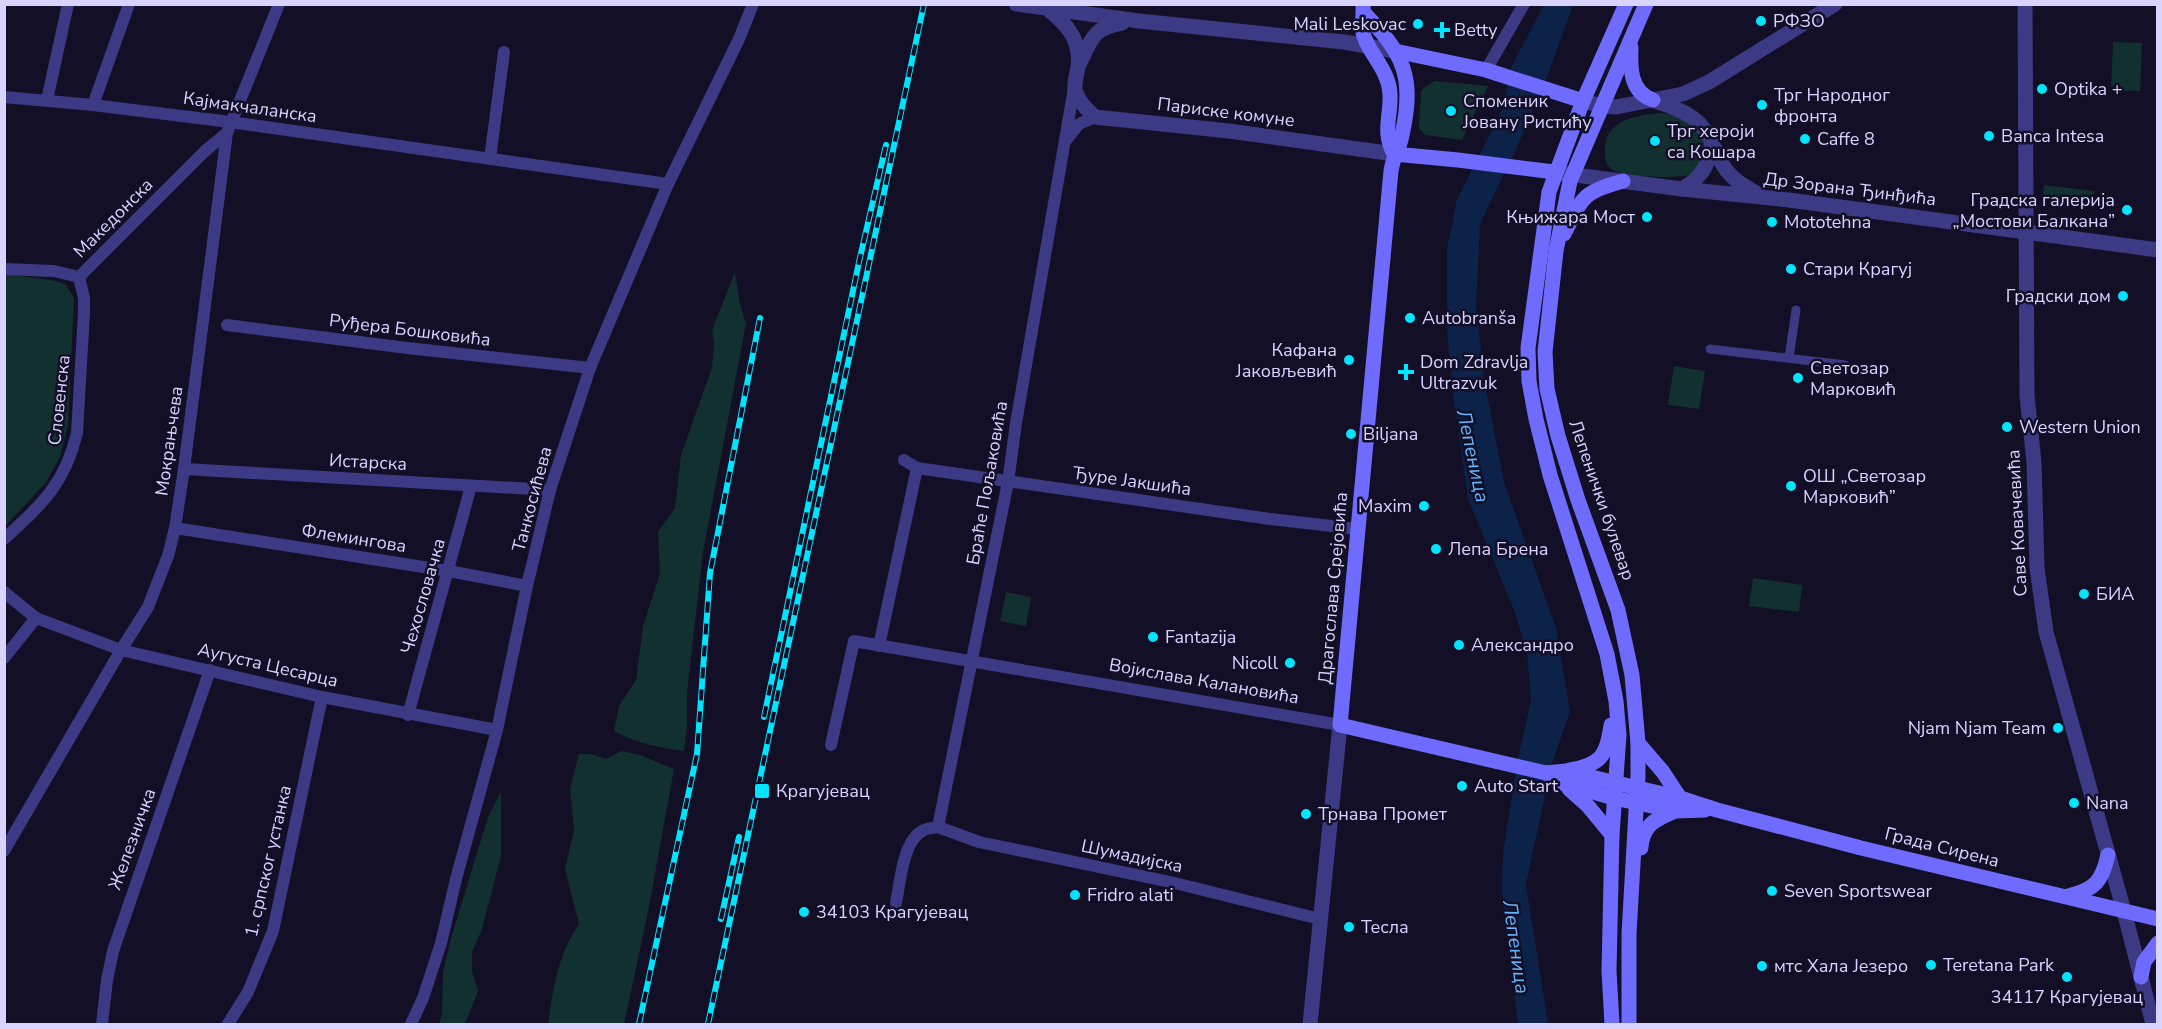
<svg xmlns="http://www.w3.org/2000/svg" width="2162" height="1029" viewBox="0 0 2162 1029" font-family="'Nunito Sans',sans-serif">
  <style>
    .green { fill: #12302f }
    .water { fill: #0c2248 }
    .lines { fill: none; stroke-linecap: round; stroke-linejoin: round }
    .pedestrian { stroke: #3d3a85; stroke-width: 9 }
    .minor { stroke: #3d3a85; stroke-width: 12 }
    .tertiary { stroke: #3d3a85; stroke-width: 15 }
    .secondary { stroke: #6f6bff; stroke-width: 15 }
    .rail-casing { stroke: #00e5ff; stroke-width: 6 }
    .rail { stroke: #130f26; stroke-width: 4; stroke-dasharray: 11; stroke-linecap: butt }
    .poi-dot { fill: #00e5ff; stroke: #130f26; stroke-width: 2 }
    .labels { text-anchor: middle; dominant-baseline: central; stroke-width: 5; stroke-linejoin: round; paint-order: stroke }
    .poi-label { font-size: 18px; fill: #d9d4ff; stroke: #130f26; text-anchor: start }
    .street-label { font-size: 18px; fill: #d9d4ff; stroke: #130f26 }
    .water-label { font-size: 20px; font-style: italic; fill: #62b6ff; stroke: #130f26 }
  </style>
  <rect width="100%" height="100%" fill="#130f26"/>
  <g class="green">
    <path d="M2113,42l29,1 -2,48 -29,-1z"/>
    <path d="M1435,81l53,5 -26,54 -37,-5 -6,-7 2,-37 4,-4z"/>
    <path d="M1662,113c25,4 32,11 44,33l-12,28c-15,5 -70,4 -83,-5 -5,-4 -6,-11 -6,-16 -3,-33 32,-38 57,-40z"/>
    <path d="M2044,185l50,6 -1,14 -45,-4 -5,-6z"/>
    <path d="M735,272l5,32 6,20 -43,228 -16,141v35l-3,23c-25,-3 -48,-8 -70,-20l5,-25 17,-26 7,-54 17,-53 -2,-41 17,-24 6,-53 31,-87 2,-26 -2,-12z"/>
    <path d="M5,274l52,7 9,4 8,13 -6,127 -8,32 -15,27 -40,42z"/>
    <path d="M1674,366l31,5 -6,38 -31,-4z"/>
    <path d="M1753,578l49,7 -3,27 -50,-6z"/>
    <path d="M1006,592l25,5 -5,29 -26,-5z"/>
    <path d="M621,751l19,4 34,14 -25,138 -25,117h-76c5,-36 10,-69 31,-100l-14,-55 9,-39 -4,-41 9,-35h12l15,5z"/>
    <path d="M501,792v64l-19,73 -10,23v19l6,20 -13,33h-26l3,-9 1,-43 9,-37 36,-118z"/>
  </g>
  <path class="water" d="M1544,5h29l-24,67 -32,75 -37,77 -4,82 8,73 20,103 52,146 14,84 -18,51 -26,121 22,140h-30l-16,-135 1,-36 16,-99 12,-53 -4,-49 -13,-42 -46,-111 -15,-106 -6,-62v-82l10,-50 45,-89 10,-45z"/>
  <g class="lines">
    <g class="pedestrian">
      <path d="M1710,349l135,16"/>
      <path d="M1789,358l7,-48"/>
    </g>
    <g class="minor">
      <path d="M1486,70l38,-66"/>
      <path d="M4,97l89,8 137,17 438,62"/>
      <path d="M47,100l21,-96"/>
      <path d="M93,105l36,-101"/>
      <path d="M1067,139l12,-15 16,-7"/>
      <path d="M490,159l14,-107"/>
      <path d="M4,269l50,2 25,6 126,-126 22,-18"/>
      <path d="M227,325l180,23 183,20"/>
      <path d="M904,460l13,8 353,51 88,10"/>
      <path d="M184,469l366,21"/>
      <path d="M175,528l274,43 78,15"/>
      <path d="M4,539c38,-35 61,-55 73,-106l7,-120v-15l-5,-21"/>
      <path d="M4,592l32,26 85,32 201,47 175,33"/>
      <path d="M879,646l38,-178"/>
      <path d="M4,658l32,-40"/>
      <path d="M408,715l63,-229"/>
      <path d="M831,745l23,-104 486,84"/>
      <path d="M938,827l70,-345 8,-59 58,-335"/>
      <path d="M938,827l41,15 196,41 145,36"/>
      <path d="M4,851l117,-201 27,-43 20,-51 7,-28 9,-59 43,-336 52,-129"/>
      <path d="M896,903c4,-20 7,-64 28,-73 4,-2 10,-2 14,-3"/>
      <path d="M102,1024l5,-44 6,-29 97,-281"/>
      <path d="M228,1024l20,-32 25,-61 49,-234"/>
      <path d="M411,1024l12,-26 18,-55 15,-64 41,-149 30,-144 23,-96 40,-122 78,-184 71,-145 14,-35"/>
    </g>
    <g class="tertiary">
      <path d="M1016,4l123,17 205,21 51,9"/>
      <path d="M2025,4l2,392 7,66 3,106 9,64 78,279 29,113"/>
      <path d="M1049,10c19,15 32,31 29,57 -1,7 -4,16 -3,23 3,11 12,20 20,27l134,14 165,23"/>
      <path d="M1080,63c12,-25 13,-35 42,-40"/>
      <path d="M1583,101l19,5 14,1 67,-13 26,-12 126,-78"/>
      <path d="M1655,101c13,4 27,9 38,17 17,13 20,30 30,47 8,14 21,21 35,29"/>
      <path d="M1560,173l122,16 107,11 369,50"/>
      <path d="M1682,189c22,-13 26,-24 31,-49"/>
      <path d="M1310,1024l30,-299"/>
    </g>
    <g class="secondary">
      <path d="M1363,6c1,12 -3,22 2,33 8,19 24,33 25,55 1,23 -8,38 4,60"/>
      <path d="M1363,12c41,42 52,65 39,123 -2,13 -9,21 -11,36l-51,554 206,48 20,-2 114,27 37,12 144,38 297,71"/>
      <path d="M1631,47c-1,21 -1,45 22,53"/>
      <path d="M1395,51l91,19 97,31"/>
      <path d="M1394,154l64,6 96,12"/>
      <path d="M1564,234c18,-36 18,-42 59,-53"/>
      <path d="M1638,743l25,29 17,26"/>
      <path d="M1570,770c31,-5 37,-15 41,-45"/>
      <path d="M1546,773l16,10 52,15 61,13 30,-1"/>
      <path d="M1569,789l19,17 24,29"/>
      <path d="M1641,848c1,-23 15,-29 34,-37"/>
      <path d="M2068,896c27,-6 34,-15 40,-41"/>
      <path d="M2141,977l3,-15 14,-19"/>
      <path d="M1612,1024l-3,-53 3,-136 7,-100 -3,-34 -9,-47 -57,-179 -14,-56 -7,-38 -1,-33 21,-156 34,-91 43,-97"/>
      <path d="M1629,1024v-90l9,-158v-33l-6,-68 -14,-65 -40,-110 -20,-64 -11,-47 -2,-37 11,-101 14,-70 76,-177"/>
    </g>
    <defs>
      <g id="rail">
        <path d="M764,717l95,-455 27,-117"/>
        <path d="M721,919l18,-82"/>
        <path d="M639,1024l58,-270 13,-181 50,-255"/>
        <path d="M708,1024l216,-1020"/>
      </g>
    </defs>
    <use href="#rail" class="rail-casing"/>
    <use href="#rail" class="rail"/>
  </g>
  <g class="poi-dot">
    <circle cx="1761" cy="21" r="6"/>
    <circle cx="1418" cy="24" r="6"/>
    <path d="M1439 21h6v6h6v6h-6v6h-6v-6h-6v-6h6z"/>
    <circle cx="2042" cy="89" r="6"/>
    <circle cx="1762" cy="105" r="6"/>
    <circle cx="1451" cy="111" r="6"/>
    <circle cx="1989" cy="136" r="6"/>
    <circle cx="1805" cy="139" r="6"/>
    <circle cx="1655" cy="141" r="6"/>
    <circle cx="2127" cy="210" r="6"/>
    <circle cx="1647" cy="217" r="6"/>
    <circle cx="1772" cy="222" r="6"/>
    <circle cx="1791" cy="269" r="6"/>
    <circle cx="2123" cy="296" r="6"/>
    <circle cx="1410" cy="318" r="6"/>
    <circle cx="1349" cy="360" r="6"/>
    <path d="M1403 363h6v6h6v6h-6v6h-6v-6h-6v-6h6z"/>
    <circle cx="1798" cy="378" r="6"/>
    <circle cx="2007" cy="427" r="6"/>
    <circle cx="1351" cy="434" r="6"/>
    <circle cx="1791" cy="486" r="6"/>
    <circle cx="1424" cy="506" r="6"/>
    <circle cx="1436" cy="549" r="6"/>
    <circle cx="2084" cy="594" r="6"/>
    <circle cx="1153" cy="637" r="6"/>
    <circle cx="1459" cy="645" r="6"/>
    <circle cx="1290" cy="663" r="6"/>
    <circle cx="2058" cy="728" r="6"/>
    <circle cx="1462" cy="786" r="6"/>
    <rect x="754" y="783" width="16" height="16" rx="3"/>
    <circle cx="2074" cy="803" r="6"/>
    <circle cx="1306" cy="814" r="6"/>
    <circle cx="1772" cy="891" r="6"/>
    <circle cx="1075" cy="895" r="6"/>
    <circle cx="804" cy="912" r="6"/>
    <circle cx="1349" cy="927" r="6"/>
    <circle cx="1931" cy="965" r="6"/>
    <circle cx="1762" cy="966" r="6"/>
    <circle cx="2067" cy="977" r="6"/>
  </g>
  <g class="labels">
    <g class="poi-label">
      <text x="1773" y="21">РФЗО</text>
      <text x="1406" y="24" text-anchor="end">Mali Leskovac</text>
      <text x="1454" y="30">Betty</text>
      <text x="2054" y="89">Optika +</text>
      <text x="1774" y="95">Трг Народног<tspan x="1774" dy="21">фронта</tspan></text>
      <text x="1463" y="101">Споменик<tspan x="1463" dy="21">Јовану Ристићу</tspan></text>
      <text x="1667" y="131">Трг хероји<tspan x="1667" dy="21">са Кошара</tspan></text>
      <text x="2001" y="136">Banca Intesa</text>
      <text x="1817" y="139">Caffe 8</text>
      <text x="2115" y="200" text-anchor="end">Градска галерија<tspan x="2115" dy="21">„Мостови Балкана”</tspan></text>
      <text x="1635" y="217" text-anchor="end">Књижара Мост</text>
      <text x="1784" y="222">Mototehna</text>
      <text x="1803" y="269">Стари Крагуј</text>
      <text x="2111" y="296" text-anchor="end">Градски дом</text>
      <text x="1422" y="318">Autobranša</text>
      <text x="1337" y="350" text-anchor="end">Кафана<tspan x="1337" dy="21">Јаковљевић</tspan></text>
      <text x="1420" y="362">Dom Zdravlja<tspan x="1420" dy="21">Ultrazvuk</tspan></text>
      <text x="1810" y="368">Светозар<tspan x="1810" dy="21">Марковић</tspan></text>
      <text x="2019" y="427">Western Union</text>
      <text x="1363" y="434">Biljana</text>
      <text x="1803" y="476">ОШ „Светозар<tspan x="1803" dy="21">Марковић”</tspan></text>
      <text x="1412" y="506" text-anchor="end">Maxim</text>
      <text x="1448" y="549">Лепа Брена</text>
      <text x="2096" y="594">БИА</text>
      <text x="1165" y="637">Fantazija</text>
      <text x="1471" y="645">Александро</text>
      <text x="1278" y="663" text-anchor="end">Nicoll</text>
      <text x="2046" y="728" text-anchor="end">Njam Njam Team</text>
      <text x="1474" y="786">Auto Start</text>
      <text x="776" y="791">Крагујевац</text>
      <text x="2086" y="803">Nana</text>
      <text x="1318" y="814">Трнава Промет</text>
      <text x="1784" y="891">Seven Sportswear</text>
      <text x="1087" y="895">Fridro alati</text>
      <text x="816" y="912">34103 Крагујевац</text>
      <text x="1361" y="927">Тесла</text>
      <text x="1943" y="965">Teretana Park</text>
      <text x="1774" y="966">мтс Хала Језеро</text>
      <text x="2067" y="997" text-anchor="middle">34117 Крагујевац</text>
    </g>
    <g class="street-label">
      <text transform="translate(250 107) rotate(8)">Кајмакчаланска</text>
      <text transform="translate(1226 112) rotate(7)">Париске комуне</text>
      <text transform="translate(1850 189) rotate(7)">Др Зорана Ђинђића</text>
      <text transform="translate(113 218) rotate(-45)">Македонска</text>
      <text transform="translate(410 330) rotate(7)">Руђера Бошковића</text>
      <text transform="translate(59 400) rotate(-84)">Словенска</text>
      <text transform="translate(169 441) rotate(-82)">Мокрањчева</text>
      <text transform="translate(368 462) rotate(3)">Истарска</text>
      <text transform="translate(1132 481) rotate(8)">Ђуре Јакшића</text>
      <text transform="translate(987 483) rotate(-80)">Браће Пољаковића</text>
      <text transform="translate(532 499) rotate(-75)">Танкосићева</text>
      <text transform="translate(1602 500) rotate(71)">Лепенички булевар</text>
      <text transform="translate(2017 523) rotate(-93)">Саве Ковачевића</text>
      <text transform="translate(354 538) rotate(9)">Флемингова</text>
      <text transform="translate(1333 588) rotate(-85)">Драгослава Срејовића</text>
      <text transform="translate(423 596) rotate(-74)">Чехословачка</text>
      <text transform="translate(268 665) rotate(13)">Аугуста Цесарца</text>
      <text transform="translate(1204 681) rotate(10)">Војислава Калановића</text>
      <text transform="translate(132 839) rotate(-70)">Железничка</text>
      <text transform="translate(1942 847) rotate(14)">Града Сирена</text>
      <text transform="translate(1132 856) rotate(12)">Шумадијска</text>
      <text transform="translate(268 861) rotate(-77)">1. српског устанка</text>
    </g>
    <g class="water-label">
      <text transform="translate(1473 456) rotate(78)">Лепеница</text>
      <text transform="translate(1516 947) rotate(82)">Лепеница</text>
    </g>
  </g>
  <rect width="2162" height="1029" fill="none" stroke="#d9d4ff" stroke-width="12"/>
</svg>
